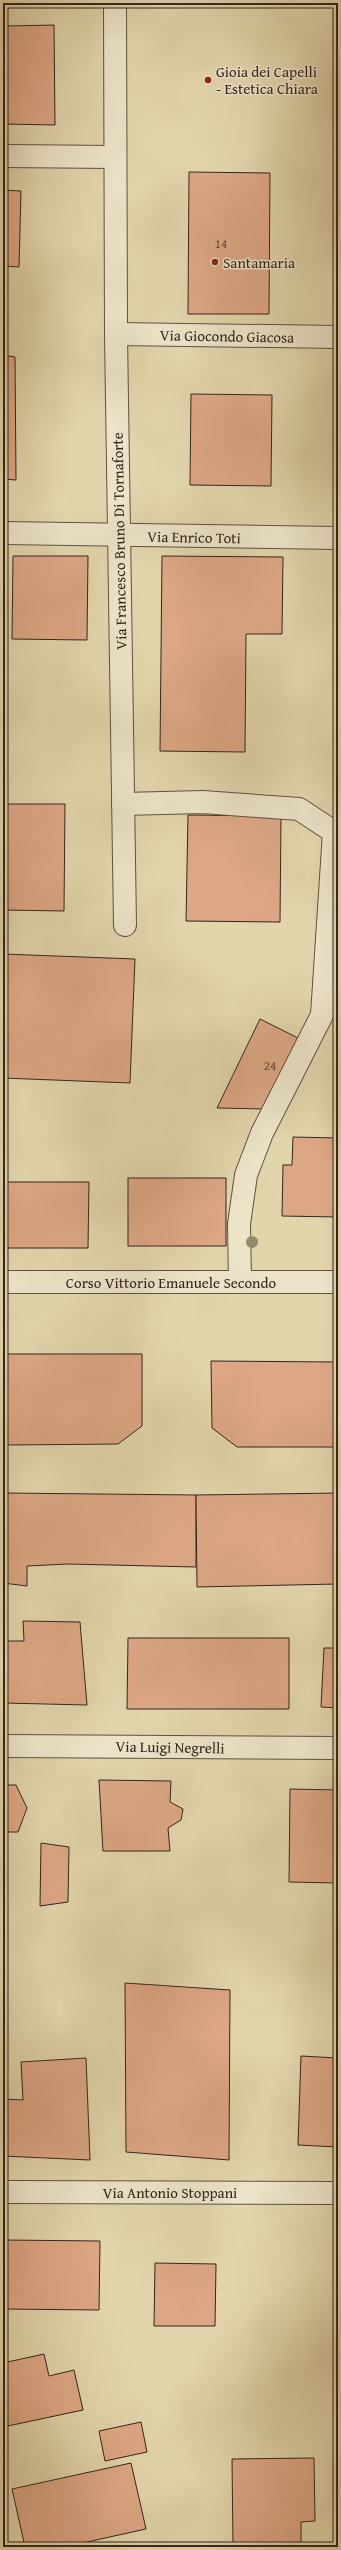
<svg xmlns="http://www.w3.org/2000/svg" width="341" height="2550" viewBox="0 0 341 2550" font-family="'Gentium Book Plus',serif">
  <style>
    .building { fill: #dda785; stroke: #33251c }
    .lines { fill: none; stroke-linecap: round; stroke-linejoin: round }
    .minor-casing { stroke: #5f5140; stroke-width: 24 }
    .minor { stroke: #ece4c9; stroke-width: 22 }
    .tree { fill: #93896c }
    .poi-dot { fill: #8f2418; stroke: #ece4c9; stroke-width: 1.5 }
    .labels { text-anchor: middle; dominant-baseline: central; stroke-width: 3; stroke-linejoin: round; paint-order: stroke }
    .number-label { font-size: 13px; fill: #5e4636 }
    .poi-label { font-size: 15px; fill: #33251c; stroke: #ece4c9; text-anchor: start }
    .street-label { font-size: 15px; fill: #33251c; stroke: #ece4c9 }
  </style>
  <rect width="100%" height="100%" fill="#e2d5ac"/>
  <filter id="stains"><feTurbulence type="fractalNoise" baseFrequency=".005" numOctaves="4"/><feColorMatrix values="0 0 0 0 .2 0 0 0 0 .09 0 0 0 0 .02 0 0 0 .5 -.17"/></filter>
  <radialGradient id="worn" r=".72"><stop offset=".6" stop-color="#630" stop-opacity="0"/><stop offset="1" stop-color="#630" stop-opacity=".3"/></radialGradient>
  <g class="building">
    <path d="M3,3h2l1,23 48,-1 1,100 -52,-1z"/>
    <path d="M189,172l81,1 -1,141h-81z"/>
    <path d="M3,190l18,1 -2,76 -16,-1z"/>
    <path d="M3,355l12,2 1,123 -13,-1z"/>
    <path d="M191,394l81,1 -1,91 -81,-1z"/>
    <path d="M13,556h75l-1,84 -75,-1z"/>
    <path d="M162,556l121,1 -1,77h-36l-1,118 -85,-1z"/>
    <path d="M3,804h62l-1,107 -61,-1z"/>
    <path d="M188,815l93,1 -1,106 -94,-1z"/>
    <path d="M3,954l132,5 -5,124 -127,-5z"/>
    <path d="M260,1019l42,21 -36,69 -49,-1z"/>
    <path d="M293,1137l45,1v79l-56,-1 1,-51h9z"/>
    <rect x="128" y="1178" width="98" height="68"/>
    <path d="M3,1182h86l-1,66h-85z"/>
    <path d="M3,1354h139v72l-24,18 -109,1 -6,-4z"/>
    <path d="M211,1361l127,1v85h-101l-25,-19z"/>
    <path d="M3,1493l193,2v72l-128,-3 -41,2v20l-24,-3z"/>
    <path d="M338,1493v91l-141,3 -1,-92z"/>
    <path d="M23,1621l57,1 7,83 -84,-2v-62h21z"/>
    <path d="M128,1638h161v71h-162z"/>
    <path d="M324,1648h14v60l-17,-1z"/>
    <path d="M99,1780l72,1 -1,21 13,7 -2,11 -13,8 2,23h-67z"/>
    <path d="M3,1785h13l11,23 -9,24h-15z"/>
    <path d="M290,1789l48,1v93l-49,-1z"/>
    <path d="M41,1843l28,4 -1,55 -28,4z"/>
    <path d="M125,1983l105,7 -1,170 -103,-8z"/>
    <path d="M301,2056l37,2v89l-40,-2z"/>
    <path d="M86,2058l4,102 -87,-4v-57l20,1 -2,-38z"/>
    <path d="M3,2240l97,1 -1,69 -96,-1z"/>
    <path d="M155,2263l61,1 -1,62h-61z"/>
    <path d="M44,2354l5,22 25,-6 9,40 -80,17v-64z"/>
    <path d="M141,2422l6,30 -42,9 -6,-30z"/>
    <path d="M314,2458l1,63 -14,1v25h-68l-1,-88z"/>
    <path d="M131,2463l15,66 -82,18h-39l-13,-58z"/>
  </g>
  <g class="lines">
    <defs>
      <g id="minor">
        <path d="M115,3l1,331 9,591"/>
        <path d="M3,156l112,1"/>
        <path d="M116,334l222,3"/>
        <path d="M3,533l335,5"/>
        <path d="M123,804l80,-2 96,7 35,23 -12,183 -60,118 -16,42 -7,49 1,58"/>
        <path d="M3,1282h335"/>
        <path d="M3,1746l335,2"/>
        <path d="M3,2192l335,1"/>
      </g>
    </defs>
    <use href="#minor" class="minor-casing"/>
    <use href="#minor" class="minor"/>
  </g>
  <circle class="tree" cx="252" cy="1242" r="6"/>
  <g class="poi-dot">
    <circle cx="208" cy="80" r="4"/>
    <circle cx="215" cy="262" r="4"/>
  </g>
  <g class="labels">
    <g class="number-label">
      <text x="221" y="243">14</text>
      <text x="270" y="1065">24</text>
    </g>
    <g class="poi-label">
      <text x="216" y="71">Gioia dei Capelli<tspan x="216" dy="17">- Estetica Chiara</tspan></text>
      <text x="223" y="262">Santamaria</text>
    </g>
    <g class="street-label">
      <text transform="translate(227 336) rotate(1)">Via Giocondo Giacosa</text>
      <text transform="translate(194 537) rotate(1)">Via Enrico Toti</text>
      <text transform="translate(119 541) rotate(-91)">Via Francesco Bruno Di Tornaforte</text>
      <text x="171" y="1282">Corso Vittorio Emanuele Secondo</text>
      <text transform="translate(170 1747) rotate(1)">Via Luigi Negrelli</text>
      <text x="170" y="2192">Via Antonio Stoppani</text>
    </g>
  </g>
  <rect width="341" height="2550" fill="none" stroke="#e2d5ac" stroke-width="16"/>
  <rect x="4" y="4" width="333" height="2542" fill="none" stroke="#33251c" stroke-width="2"/>
  <rect x="8" y="8" width="325" height="2534" fill="none" stroke="#33251c"/>
  <rect width="100%" height="100%" filter="url(#stains)"/>
  <rect width="100%" height="100%" fill="url(#worn)"/>
</svg>
